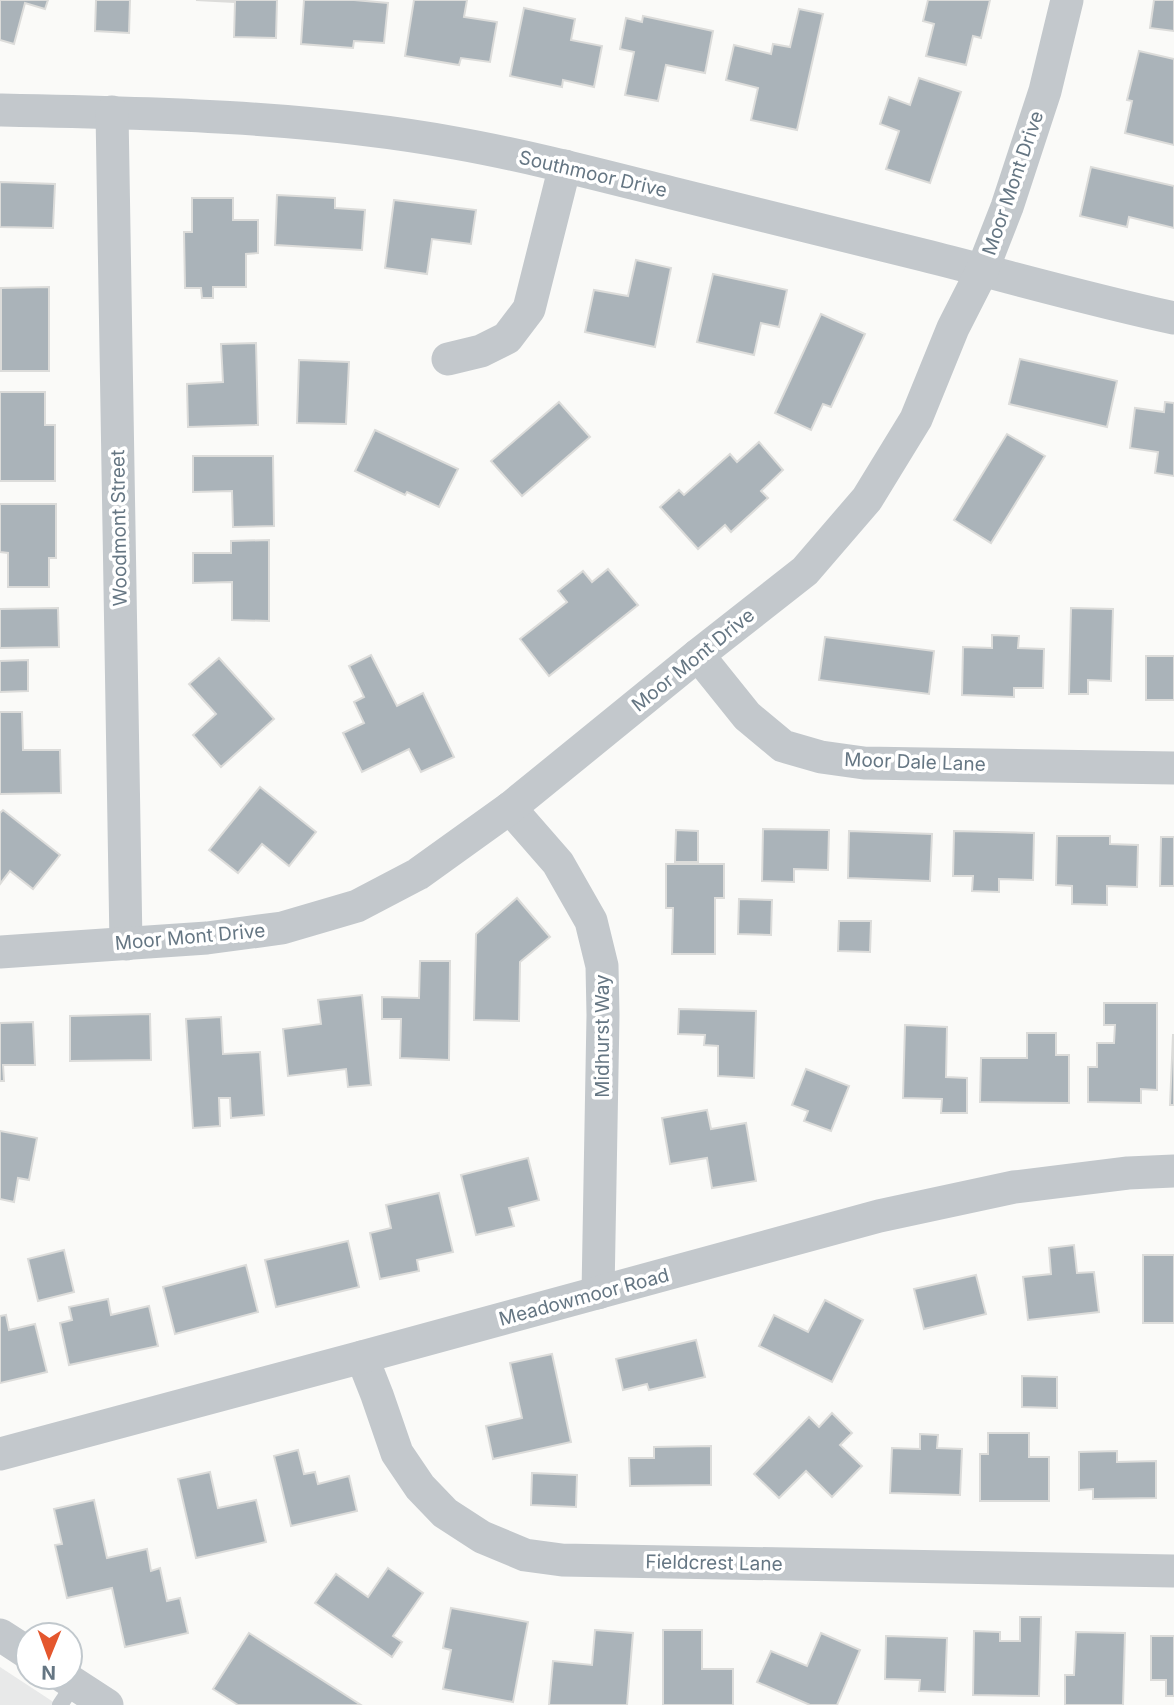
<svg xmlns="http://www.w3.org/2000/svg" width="1174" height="1705" viewBox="0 0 1174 1705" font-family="Inter,sans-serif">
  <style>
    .built { fill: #e8e9e9 }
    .building { fill: #aab3b9; stroke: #dcdcda; stroke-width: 2 }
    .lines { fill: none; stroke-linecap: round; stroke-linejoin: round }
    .lane { stroke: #c3c8cc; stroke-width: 16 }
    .street { stroke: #c3c8cc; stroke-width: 33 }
    .labels { text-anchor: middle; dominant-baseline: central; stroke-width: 7; stroke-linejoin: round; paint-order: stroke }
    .street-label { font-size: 19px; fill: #657683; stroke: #fff }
  </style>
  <rect width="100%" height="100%" fill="#fafaf8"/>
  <path class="built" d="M0,1667l58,38h-58z"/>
  <g class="building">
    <path d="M0,0h48l-3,9 -20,-6 -11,41 -14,-4z"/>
    <path d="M96,0h34l-1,33 -34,-2z"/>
    <path d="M196,0h81l-1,38 -42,-1 1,-35z"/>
    <path d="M304,0h50l34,3 -4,40 -30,-2 -1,7 -52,-4z"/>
    <path d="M414,0h53l-3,17 33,5 -7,40 -29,-4 -2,7 -54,-9z"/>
    <path d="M928,0h62l-9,38 -8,-2 -7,29 -40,-9 8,-32 -11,-3z"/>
    <path d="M1154,0h20v31l-24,-3z"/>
    <path d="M524,8l51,11 -4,21 31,6 -8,41 -31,-7 -1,7 -52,-11z"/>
    <path d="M799,9l24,5 -26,116 -46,-10 7,-32 -32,-8 8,-35 37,9 2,-10 17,3z"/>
    <path d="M643,16l70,15 -8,42 -39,-8 -8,36 -33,-6 9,-43 -14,-3 6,-31 16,4z"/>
    <path d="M1139,51l35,8v86l-49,-12 7,-32 -5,-1z"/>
    <path d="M919,78l42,14 -31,91 -44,-14 13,-38 -19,-7 9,-27 21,8z"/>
    <path d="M1091,167l83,19v42l-45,-11 -2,10 -47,-11z"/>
    <path d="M0,182l55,2 -2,44 -53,-1z"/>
    <path d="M277,195l58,3v10l30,2 -3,40 -87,-5z"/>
    <path d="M192,198h41v22h25v33l-12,1v33h-33v11h-11l-1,-10h-16l-1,-56h8z"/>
    <path d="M394,200l82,10 -5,34 -39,-5 -5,35 -42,-6z"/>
    <path d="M636,260l35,8 -16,79 -70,-15 9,-42 34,6z"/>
    <path d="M713,274l74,16 -8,37 -18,-4 -7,32 -57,-13z"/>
    <path d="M49,287v84h-48v-83z"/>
    <path d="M821,314l44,20 -34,73 -8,-3 -12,26 -36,-17z"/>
    <path d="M256,343l2,82 -70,2 -1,-43 36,-2 -2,-38z"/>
    <path d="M1020,359l97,22 -10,46 -98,-23z"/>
    <path d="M299,360l50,2 -3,62 -49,-1z"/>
    <path d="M0,392h45v33h10v56h-55z"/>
    <path d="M559,402l31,35 -68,59 -31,-35z"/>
    <path d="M1165,402l9,1v73l-19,-3 3,-21 -28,-4 5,-40 29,4z"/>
    <path d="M375,430l83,39 -19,38 -32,-15 -2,3 -50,-24z"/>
    <path d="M1007,434l38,22 -54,87 -37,-23z"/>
    <path d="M759,442l24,28 -22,21 7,7 -37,34 -6,-7 -27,24 -38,-42 19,-17 5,5 46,-41 7,8z"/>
    <path d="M193,456h80l1,70 -41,1 -1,-36 -39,1z"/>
    <path d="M0,504h56v54h-7v29h-41v-34l-8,-1z"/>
    <path d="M269,540v81l-37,-1v-38l-39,1v-30h38v-12z"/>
    <path d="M608,569l30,36 -89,71 -29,-37 47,-37 -9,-11 25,-20 9,11z"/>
    <path d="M58,608l1,39 -59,1v-39z"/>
    <path d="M1071,608l42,1 -2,72 -23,-1v14h-19z"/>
    <path d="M992,635l27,1 -1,12 26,1 -1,39h-29v9l-52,-2 1,-48 29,1z"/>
    <path d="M825,637l109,14 -5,43 -110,-14z"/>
    <path d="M371,655l26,51 26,-13 31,64 -33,15 -12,-23 -47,23 -19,-39 21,-10 -10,-21 10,-5 -15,-31z"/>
    <rect x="1146" y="656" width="28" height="44"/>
    <path d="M219,658l55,61 -53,48 -28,-32 23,-21 -27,-30z"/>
    <path d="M28,660v31l-28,1v-31z"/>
    <path d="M0,712h22l1,38h37l1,43 -61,1z"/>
    <path d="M260,787l56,45 -27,34 -27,-22 -24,29 -29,-23z"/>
    <path d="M3,810l57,45 -27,34 -23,-18 -10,13v-71z"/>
    <path d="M763,829l66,1 -1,40 -34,-1v13l-32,-1z"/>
    <path d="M676,830l22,1v31h-23z"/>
    <path d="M849,831l83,3 -2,47 -82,-3z"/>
    <path d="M954,831l80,2 -1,47 -34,-1v13l-27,-1 1,-15h-20z"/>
    <path d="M1057,836h53v8l28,1 -1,42 -30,-1v19l-35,-1v-18l-16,-1z"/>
    <path d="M1161,837h13v49h-14z"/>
    <path d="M666,864h58v34h-9v56h-43l1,-46h-7z"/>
    <path d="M517,898l33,39 -30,25 -1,59 -45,-1 2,-86z"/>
    <path d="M739,899l33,1 -1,35 -33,-1z"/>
    <path d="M839,921h32l-1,31 -32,-1z"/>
    <path d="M420,961h30l-1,99 -49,-2 1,-39h-19v-22l37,1z"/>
    <path d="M362,995l9,90 -23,2 -2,-18 -58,7 -5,-47 38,-5 -3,-24z"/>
    <path d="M1104,1003h53v87l-16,-1v14l-53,-1v-35h9v-24h17l1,-18h-11z"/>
    <path d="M679,1009l77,2 -2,67 -36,-2v-30l-14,-1 1,-10 -27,-1z"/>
    <path d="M150,1014l1,46 -81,1v-45z"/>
    <path d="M221,1017l2,37 37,-2 4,63 -33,3 -1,-20h-11l1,28 -27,2 -7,-109z"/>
    <path d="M33,1022l2,43h-32l1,16h-4v-58z"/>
    <path d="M905,1025l42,2 -1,50 21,1v35h-26l1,-14 -39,-1z"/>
    <path d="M1027,1033h29v22h13v48l-89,-1 1,-44h46z"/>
    <path d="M1173,1035h1v70h-4z"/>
    <path d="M806,1069l43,17 -18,45 -27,-10 4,-10 -16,-6z"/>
    <path d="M707,1110l4,19 35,-6 10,58 -44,7 -5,-30 -37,6 -8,-46z"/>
    <path d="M0,1131l37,7 -8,42 -11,-2 -4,24 -14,-3z"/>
    <path d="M528,1158l11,42 -30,8 5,18 -38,9 -15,-60z"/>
    <path d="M439,1193l14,59 -36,8 2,11 -39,8 -10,-46 21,-5 -5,-23z"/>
    <path d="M348,1241l11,46 -83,20 -11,-47z"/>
    <path d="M1074,1245l3,28 17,-1 5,40 -71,8 -5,-43 28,-3 -2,-26z"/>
    <path d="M64,1250l10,42 -36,9 -10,-42z"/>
    <rect x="1143" y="1255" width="31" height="68"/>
    <path d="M246,1265l12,47 -83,22 -12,-47z"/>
    <path d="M976,1275l10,39 -62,15 -10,-40z"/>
    <path d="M108,1299l3,16 38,-9 9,40 -89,19 -9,-42 12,-3 -3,-13z"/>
    <path d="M825,1300l38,20 -31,62 -73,-36 15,-31 34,17z"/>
    <path d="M6,1315l3,15 26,-6 12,48 -47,11v-67z"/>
    <path d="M696,1340l9,37 -56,13 -2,-6 -24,6 -7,-31z"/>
    <path d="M552,1354l19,88 -78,17 -7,-33 36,-8 -12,-55z"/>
    <path d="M1022,1376l35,1v31l-35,-1z"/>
    <path d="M832,1413l20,20 -12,12 22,21 -30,31 -26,-26 -27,27 -25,-24 55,-57 10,10z"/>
    <path d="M988,1433h41v24h20v44h-69v-47h8z"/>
    <path d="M920,1434l18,1 -1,13 25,1 -2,46 -70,-2 2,-45 28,1z"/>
    <path d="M711,1446v39l-81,1 -1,-28h25v-11z"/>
    <path d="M298,1450l6,24 11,-2 3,12 31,-8 8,35 -66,15 -17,-70z"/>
    <path d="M1117,1451v11l39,-1v37l-63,1v-10l-14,1v-38z"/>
    <path d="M210,1472l8,36 38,-8 10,42 -70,16 -18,-79z"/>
    <path d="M532,1473l45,2 -1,32 -45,-2z"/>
    <path d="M94,1500l13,58 40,-9 4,22 9,-3 7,33 13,-3 8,35 -63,14 -13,-59 -45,10 -12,-53 7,-1 -8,-35z"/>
    <path d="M388,1568l35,25 -30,43 9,6 -10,15 -77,-54 21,-29 32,23z"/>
    <path d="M451,1608l77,14 -15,80 -70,-13 8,-39 -8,-2z"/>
    <path d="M1020,1617h21l-2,79 -66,-1 1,-64 26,1v9h20z"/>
    <path d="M595,1630l38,3 -6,72h-78l4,-44 39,4z"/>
    <path d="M663,1630h39v39h31v36h-70z"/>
    <path d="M1076,1632l49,1 -2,72h-58v-30h9z"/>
    <path d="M249,1633l112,72h-123l-25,-16z"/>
    <path d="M821,1633l39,17 -23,55h-27l-53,-23 14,-31 36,15z"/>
    <path d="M886,1636l61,2 -2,54 -26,-1 1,-11 -35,-1z"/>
    <path d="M1151,1636h23v60h-8v-16h-15z"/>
  </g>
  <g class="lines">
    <path class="lane" d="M60,1705l14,-21"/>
    <g class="street">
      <path d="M0,110c151,3 306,6 455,33 73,13 145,32 217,50 84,21 168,41 251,62 84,21 167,45 251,63"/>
      <path d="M112,112l14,832"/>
      <path d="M448,359l33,-8 26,-13 22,-29 36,-143"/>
      <path d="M698,655l49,61 36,30 38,11 43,6 310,5"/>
      <path d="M510,808l48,55 33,58 11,45 1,49 -5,278"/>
      <path d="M0,952l207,-14 75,-10 75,-22 61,-32 92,-66 188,-153 107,-84 62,-72 49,-80 37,-91 29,-57 25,-64 38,-116 22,-91"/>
      <path d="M362,1357l15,38 20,58 23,34 25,26 37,24 43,18 37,5 612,11"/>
      <path d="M0,1454l362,-97 517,-141 135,-29 114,-14 46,-2"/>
      <path d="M0,1635l28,18"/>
      <path d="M64,1677l43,28"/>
    </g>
  </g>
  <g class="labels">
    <g class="street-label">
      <text transform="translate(593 174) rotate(13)">Southmoor Drive</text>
      <text transform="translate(1013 183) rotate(-71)">Moor Mont Drive</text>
      <text transform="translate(119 528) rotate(-91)">Woodmont Street</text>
      <text transform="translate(693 660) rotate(-39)">Moor Mont Drive</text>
      <text transform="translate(915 762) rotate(2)">Moor Dale Lane</text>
      <text transform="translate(190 937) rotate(-5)">Moor Mont Drive</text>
      <text transform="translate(602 1036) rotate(-90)">Midhurst Way</text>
      <text transform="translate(584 1297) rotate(-15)">Meadowmoor Road</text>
      <text transform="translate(714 1563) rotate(1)">Fieldcrest Lane</text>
    </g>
  </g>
  <g transform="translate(49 1656) rotate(181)"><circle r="33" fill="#ffffff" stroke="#c1c8cd" stroke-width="2"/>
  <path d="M0-5L12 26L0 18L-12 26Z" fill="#e4572e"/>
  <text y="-10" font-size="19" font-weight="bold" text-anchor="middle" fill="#657683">N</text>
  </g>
</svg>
